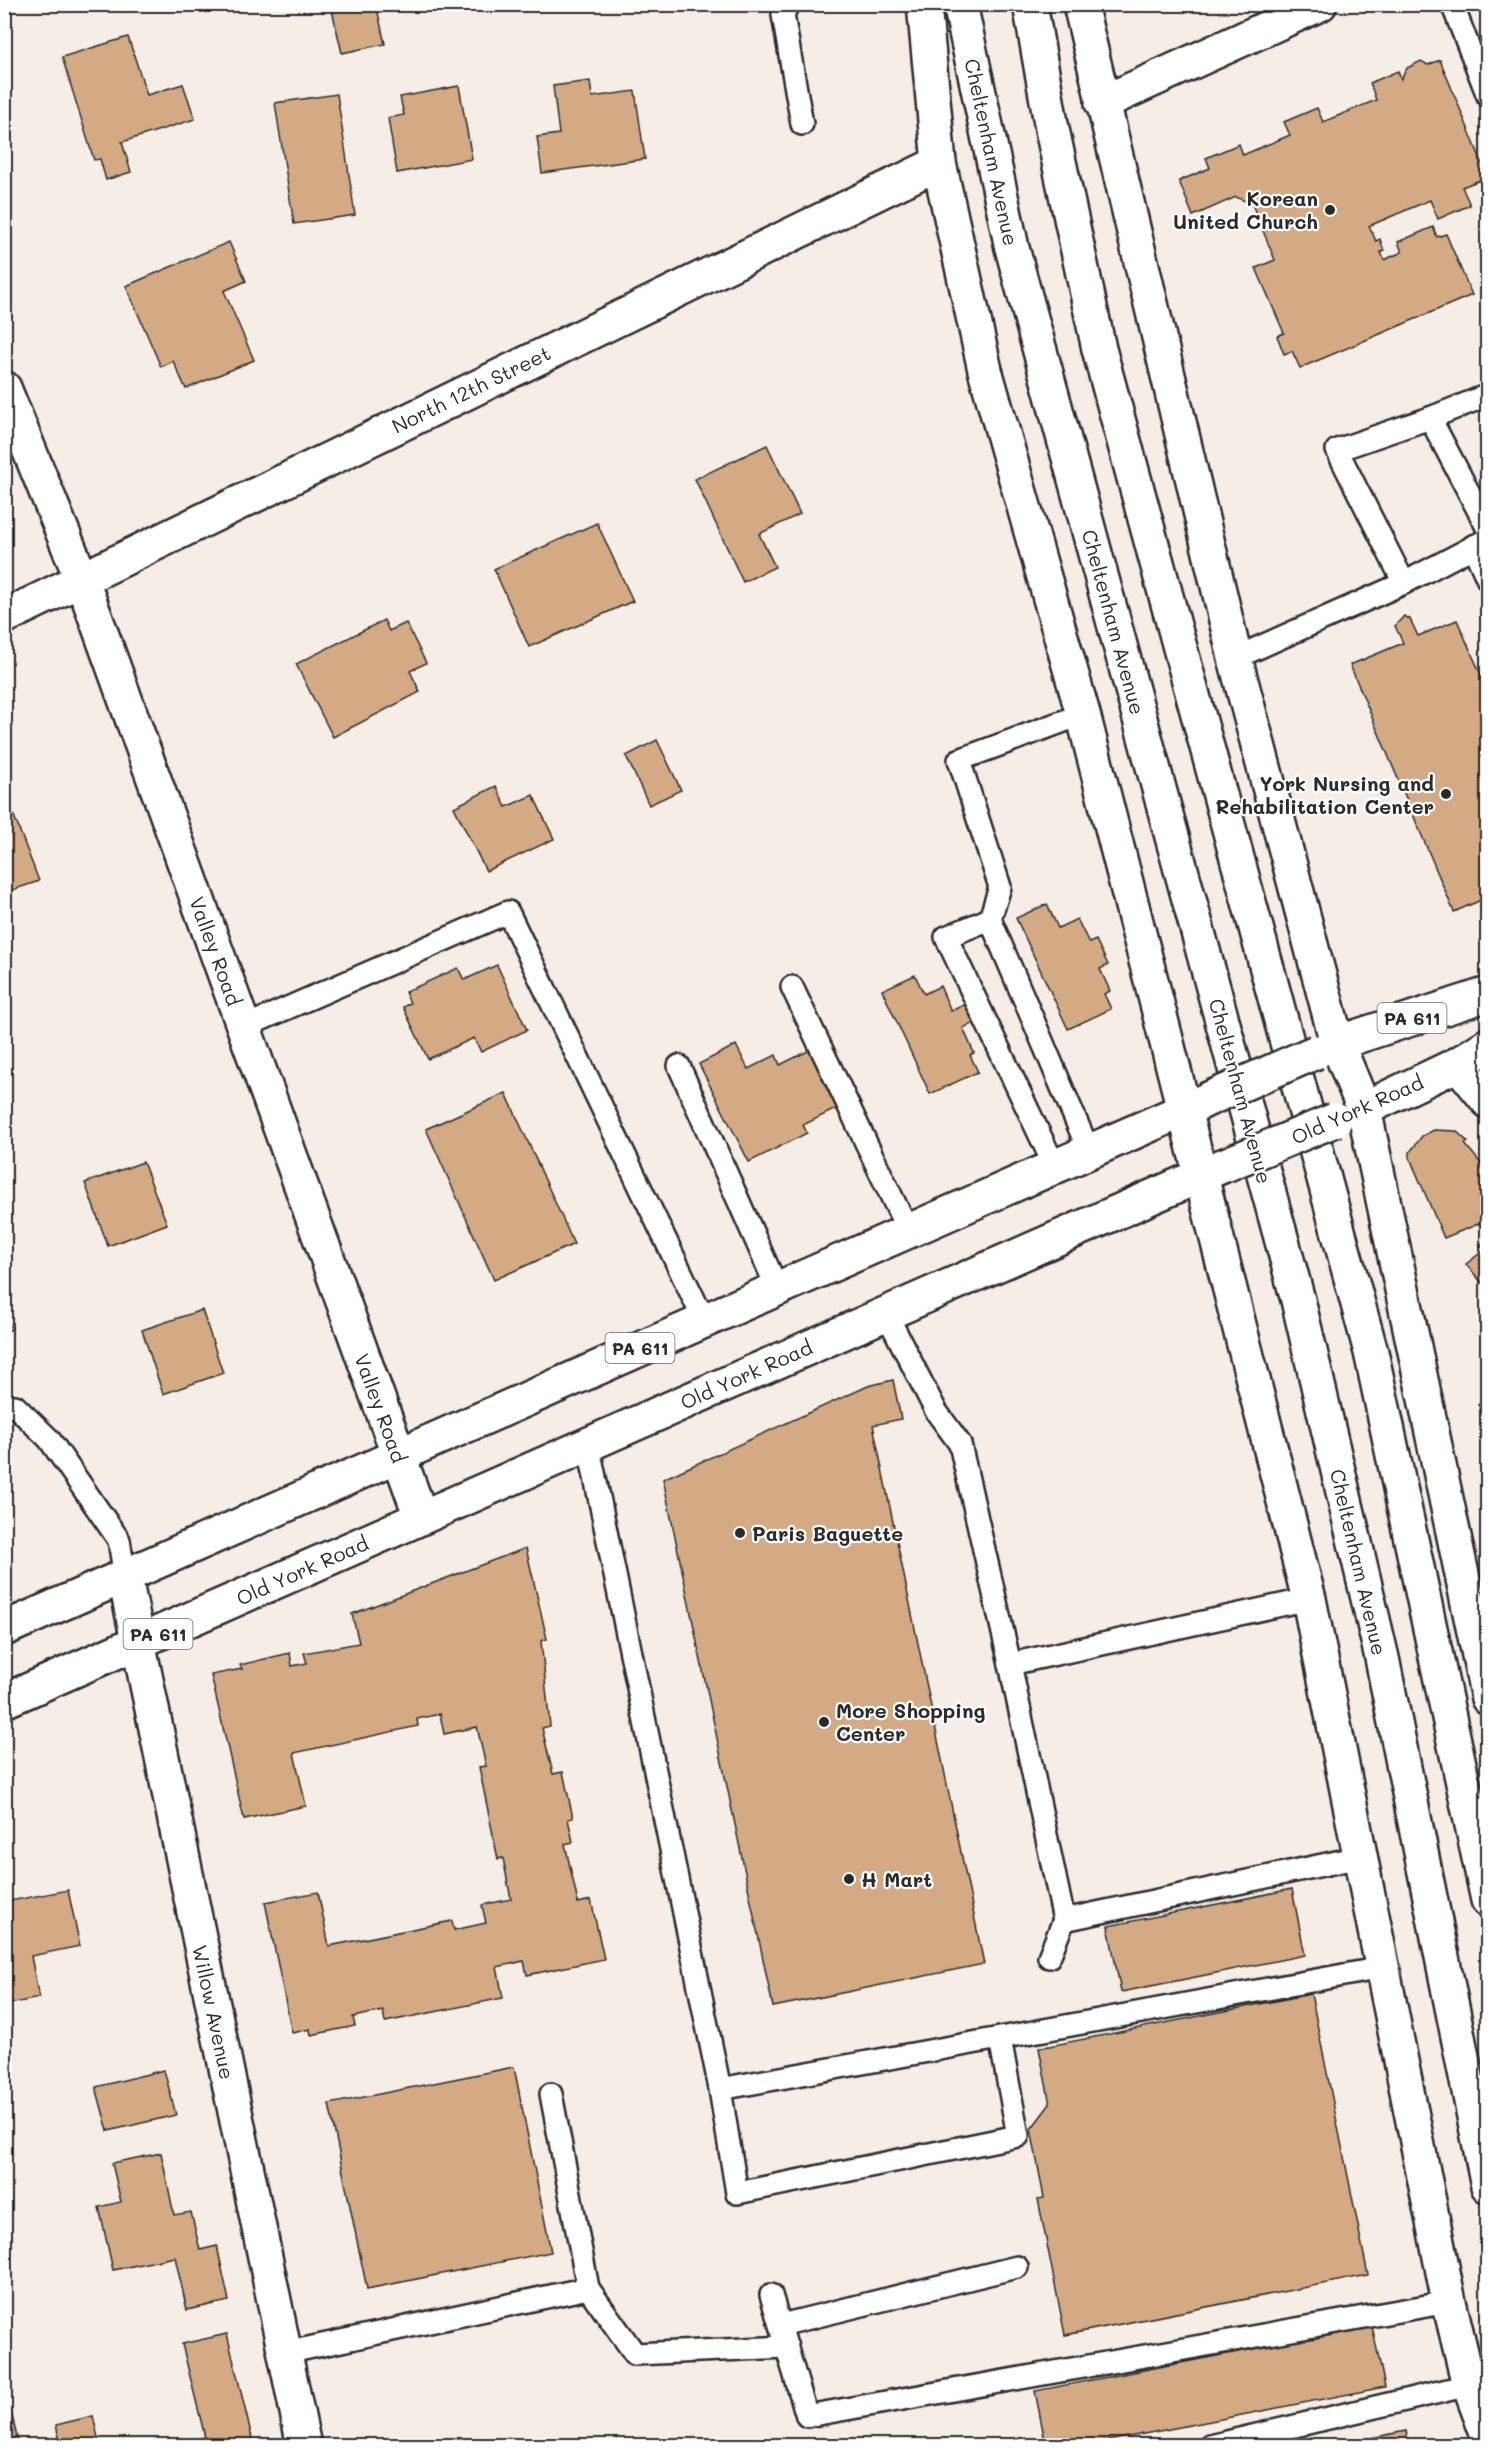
<svg xmlns="http://www.w3.org/2000/svg" width="1492" height="2450" viewBox="0 0 1492 2450" font-family="Mali,sans-serif">
  <style>
    .building { fill: #d3aa84; stroke: #2b2b2b; stroke-width: 1.5 }
    .lines { fill: none; stroke-linecap: round; stroke-linejoin: round }
    .service-casing { stroke: #2b2b2b; stroke-width: 26 }
    .minor-casing { stroke: #2b2b2b; stroke-width: 38 }
    .primary-casing { stroke: #2b2b2b; stroke-width: 38 }
    .trunk-casing { stroke: #2b2b2b; stroke-width: 38 }
    .service { stroke: #fff; stroke-width: 21 }
    .minor { stroke: #fff; stroke-width: 33 }
    .primary { stroke: #fff; stroke-width: 33 }
    .trunk { stroke: #fff; stroke-width: 33 }
    .trunk-bridge-casing { stroke: #2b2b2b; stroke-width: 38; stroke-linecap: butt }
    .trunk-bridge { stroke: #fff; stroke-width: 33 }
    .poi-dot { fill: #2b2b2b; stroke: #fff; stroke-width: 2 }
    .labels { text-anchor: middle; dominant-baseline: central; stroke-width: 4.5; stroke-linejoin: round; paint-order: stroke }
    .shield { fill: #fff; stroke: #6b6b6b; stroke-width: 1.5 }
    .shield-label { font-size: 18px; font-weight: bold; fill: #2b2b2b }
    .street-label { font-size: 20px; fill: #2b2b2b; stroke: #fff }
    .poi-label { font-size: 20px; font-weight: bold; fill: #2b2b2b; stroke: #fff; text-anchor: start }
  </style>
  <rect width="100%" height="100%" fill="#f6eee6"/>
  <filter id="ink" filterUnits="userSpaceOnUse"><feTurbulence type="fractalNoise" baseFrequency=".0167" numOctaves="2"/><feDisplacementMap in="SourceGraphic" scale="12" xChannelSelector="R" yChannelSelector="G"/><feConvolveMatrix kernelMatrix="1 2 1 2 8 2 1 2 1" color-interpolation-filters="sRGB"/></filter>
  <g filter="url(#ink)">
    <g class="building">
      <path d="M358,4h18l9,40 -43,9 -10,-43z"/>
      <path d="M128,37l19,58 36,-11 12,35 -73,23 9,30 -25,8 -6,-21 -6,1 -32,-103z"/>
      <path d="M1440,60l48,117 -26,10 8,18 -32,14 -8,-19 -61,26 7,15 4,-2 4,12 -3,1 3,8 18,-8 -4,-10 35,-15 4,10 9,-3 26,61 -172,73 -8,-17 -8,3 -7,-18 7,-3 -28,-65 19,-8 -23,-56 -16,-7 -43,19 -14,-35 31,-13 -4,-10 33,-14 4,11 47,-20 -6,-13 33,-14 6,14 53,-22 -6,-17 28,-12 3,8 6,-11 14,-7 7,4z"/>
      <path d="M590,81l2,16 43,-6 10,68 -103,14 -5,-36 22,-3 -6,-48z"/>
      <path d="M459,86l13,73 -75,14 -9,-55 16,-3 -4,-18z"/>
      <path d="M337,94l18,121 -61,9 -19,-121z"/>
      <path d="M229,242l17,39 -22,10 30,69 -68,29 -13,-28 -12,6 -35,-81z"/>
      <path d="M767,445l33,69 -41,20 16,33 -32,15 -48,-103z"/>
      <path d="M597,523l36,78 -104,46 -35,-78z"/>
      <path d="M1404,616l6,3 8,17 39,-16 31,71v206l-34,15 -104,-247 53,-22 -8,-17z"/>
      <path d="M384,620l5,11 17,-8 20,40 -16,8 10,21 -87,45 -37,-73z"/>
      <path d="M657,740l24,50 -32,15 -23,-49z"/>
      <path d="M496,786l10,21 27,-12 21,44 -68,32 -32,-64z"/>
      <path d="M4,790l35,91 -35,12z"/>
      <path d="M1047,904l11,24 19,-9 12,24 7,-3 12,25 -8,4 10,22 -6,3 7,15 -43,20 -52,-111z"/>
      <path d="M497,965l30,65 -46,22 -7,-14 -46,21 -25,-52 7,-4 -5,-11 53,-24 6,12z"/>
      <path d="M915,975l9,19 16,-8 11,25 17,-8 8,19 -13,6 11,25 -4,2 8,17 -48,22 -48,-104z"/>
      <path d="M736,1045l12,24 28,-14 4,10 36,-18 28,58 -41,20 4,8 -58,29 -50,-98z"/>
      <path d="M506,1093l68,151 -80,36 -68,-151z"/>
      <path d="M1434,1130l22,1 12,11 -3,2 23,28v48l-44,18 -34,-80v-6l12,-16z"/>
      <path d="M143,1162l24,62 -59,22 -23,-63z"/>
      <path d="M1488,1238v52l-22,-26 18,-14 -4,-5z"/>
      <path d="M202,1310l21,63 -60,21 -21,-64z"/>
      <path d="M4,1314l8,15 -8,4z"/>
      <path d="M893,1380l8,39 -28,6 111,539 -211,43 -110,-528 205,-93z"/>
      <path d="M1488,1398v19l-10,-12z"/>
      <path d="M526,1548l21,91 -6,2 9,85 -8,2 11,46 10,-2 10,46 -5,1 5,23 -8,2 13,59 13,-3 13,59 -77,16 -3,-14 -27,6 6,31 -118,24 -2,-11 -30,6 2,9 -44,9 -1,-6 -18,4 -27,-131 53,-10 11,54 123,-25 2,9 32,-7 -4,-18 29,-6 -8,-41 -5,1 -19,-92 7,-1 -9,-39 -33,7 -4,-20 -23,5 1,7 -124,27 12,53 -62,13 -33,-144 31,-6 -2,-4 50,-12 2,13 15,-3 -3,-10 55,-10 -7,-29z"/>
      <path d="M1292,1889l13,66 -184,37 -13,-66z"/>
      <path d="M68,1890l12,56 -49,10 8,42 -35,7v-103z"/>
      <path d="M1311,1994l57,281 -303,60 -27,-136 6,-1 -13,-69 19,-25 -11,-56z"/>
      <path d="M514,2067l37,185 -184,37 -38,-185z"/>
      <path d="M164,2070l12,45 -68,16 -12,-44z"/>
      <path d="M161,2153l13,62 17,-3 9,38 17,-4 12,55 -42,9 -12,-53 -62,13 -14,-63 22,-5 -9,-39z"/>
      <path d="M1372,2326l13,61 -303,59h-36l-11,-55z"/>
      <path d="M227,2334l27,112h-84l35,-9 -23,-93z"/>
      <path d="M11,2411l8,35h-15v-33z"/>
      <path d="M93,2416l7,30h-39l-5,-21z"/>
      <path d="M1406,2431l3,15h-78z"/>
    </g>
    <g class="lines">
      <defs>
        <g id="service">
          <path d="M788,4l-5,11 19,109"/>
          <path d="M1452,4l36,92"/>
          <path d="M1430,418l58,-23"/>
          <path d="M1473,546l15,34"/>
          <path d="M1404,583l-67,-133 93,-32 58,111"/>
          <path d="M1235,658l169,-75 84,-44"/>
          <path d="M1083,714l-124,46 41,127 -10,32 99,232"/>
          <path d="M990,919l-44,18 109,230"/>
          <path d="M792,987l116,244"/>
          <path d="M244,1027l264,-115 196,408"/>
          <path d="M679,1066l98,222"/>
          <path d="M886,1313l50,98 24,33 50,220 54,256"/>
          <path d="M4,1406h11l34,33 70,101 6,38"/>
          <path d="M588,1443l132,646 280,-51 18,98 -281,57 -17,-104"/>
          <path d="M1010,1664l299,-65"/>
          <path d="M1049,1957l15,-37 296,-63"/>
          <path d="M1000,2038l382,-70"/>
          <path d="M588,2288l47,66 152,-7"/>
          <path d="M771,2295l36,121 642,-114"/>
          <path d="M781,2325l236,-58"/>
          <path d="M285,2353l303,-65 -37,-194"/>
          <path d="M1210,2446l259,-61"/>
        </g>
        <g id="minor">
          <path d="M1102,103l218,-99"/>
          <path d="M4,388l78,192 339,937"/>
          <path d="M4,617l935,-454"/>
          <path d="M1458,1064l30,37"/>
          <path d="M125,1578l179,868"/>
        </g>
        <g id="primary">
          <path d="M1337,1043l151,-49"/>
          <path d="M1364,1109l94,-45 30,-19"/>
        </g>
        <g id="trunk">
          <path d="M924,4l15,159 46,207 98,344 226,885 140,703 20,83 19,51"/>
          <path d="M960,4l52,244 286,1052 84,358 106,528"/>
          <path d="M1030,4l22,125 47,220 272,1003 117,548"/>
          <path d="M1080,4l155,654 102,385 27,66 124,589"/>
          <path d="M4,1629l1198,-527"/>
          <path d="M4,1701l1218,-535"/>
        </g>
      </defs>
      <use href="#service" class="service-casing"/>
      <use href="#minor" class="minor-casing"/>
      <use href="#primary" class="primary-casing"/>
      <use href="#trunk" class="trunk-casing"/>
      <use href="#service" class="service"/>
      <use href="#minor" class="minor"/>
      <use href="#primary" class="primary"/>
      <use href="#trunk" class="trunk"/>
      <defs>
        <g id="trunk-bridge">
          <path d="M1206,1100l110,-48"/>
          <path d="M1225,1165l110,-45"/>
        </g>
      </defs>
      <use href="#trunk-bridge" class="trunk-bridge-casing"/>
      <use href="#trunk-bridge" class="trunk-bridge"/>
    </g>
  </g>
  <g class="poi-dot">
    <circle cx="1330" cy="210" r="6"/>
    <circle cx="1446" cy="794" r="6"/>
    <circle cx="740" cy="1533" r="6"/>
    <circle cx="824" cy="1722" r="6"/>
    <circle cx="849" cy="1879" r="6"/>
  </g>
  <g class="labels">
    <g class="shield">
      <rect x="1377.5" y="1003" width="69" height="30" rx="4.5"/>
      <rect x="605.5" y="1333" width="69" height="30" rx="4.5"/>
      <rect x="123.5" y="1619" width="69" height="30" rx="4.5"/>
    </g>
    <g class="shield-label">
      <text x="1412" y="1018">PA 611</text>
      <text x="640" y="1348">PA 611</text>
      <text x="158" y="1634">PA 611</text>
    </g>
    <g class="street-label">
      <text transform="translate(992 152) rotate(78)">Cheltenham Avenue</text>
      <text transform="translate(471 389) rotate(-26)">North 12th Street</text>
      <text transform="translate(1114 622) rotate(75)">Cheltenham Avenue</text>
      <text transform="translate(216 951) rotate(70)">Valley Road</text>
      <text transform="translate(1241 1091) rotate(75)">Cheltenham Avenue</text>
      <text transform="translate(1357 1109) rotate(-24)">Old York Road</text>
      <text transform="translate(746 1374) rotate(-24)">Old York Road</text>
      <text transform="translate(381 1408) rotate(70)">Valley Road</text>
      <text transform="translate(1359 1562) rotate(77)">Cheltenham Avenue</text>
      <text transform="translate(302 1570) rotate(-24)">Old York Road</text>
      <text transform="translate(214 2012) rotate(78)">Willow Avenue</text>
    </g>
    <g class="poi-label">
      <text x="1318" y="198" text-anchor="end">Korean<tspan x="1318" dy="23">United Church</tspan></text>
      <text x="1434" y="783" text-anchor="end">York Nursing and<tspan x="1434" dy="23">Rehabilitation Center</tspan></text>
      <text x="752" y="1533">Paris Baguette</text>
      <text x="836" y="1710">More Shopping<tspan x="836" dy="23">Center</tspan></text>
      <text x="861" y="1879">H Mart</text>
    </g>
  </g>
  <rect width="1492" height="2450" fill="none" stroke="#fff" stroke-width="24"/>
  <rect x="12" y="12" width="1468" height="2426" fill="none" stroke="#2b2b2b" stroke-width="2" filter="url(#ink)"/>
</svg>
